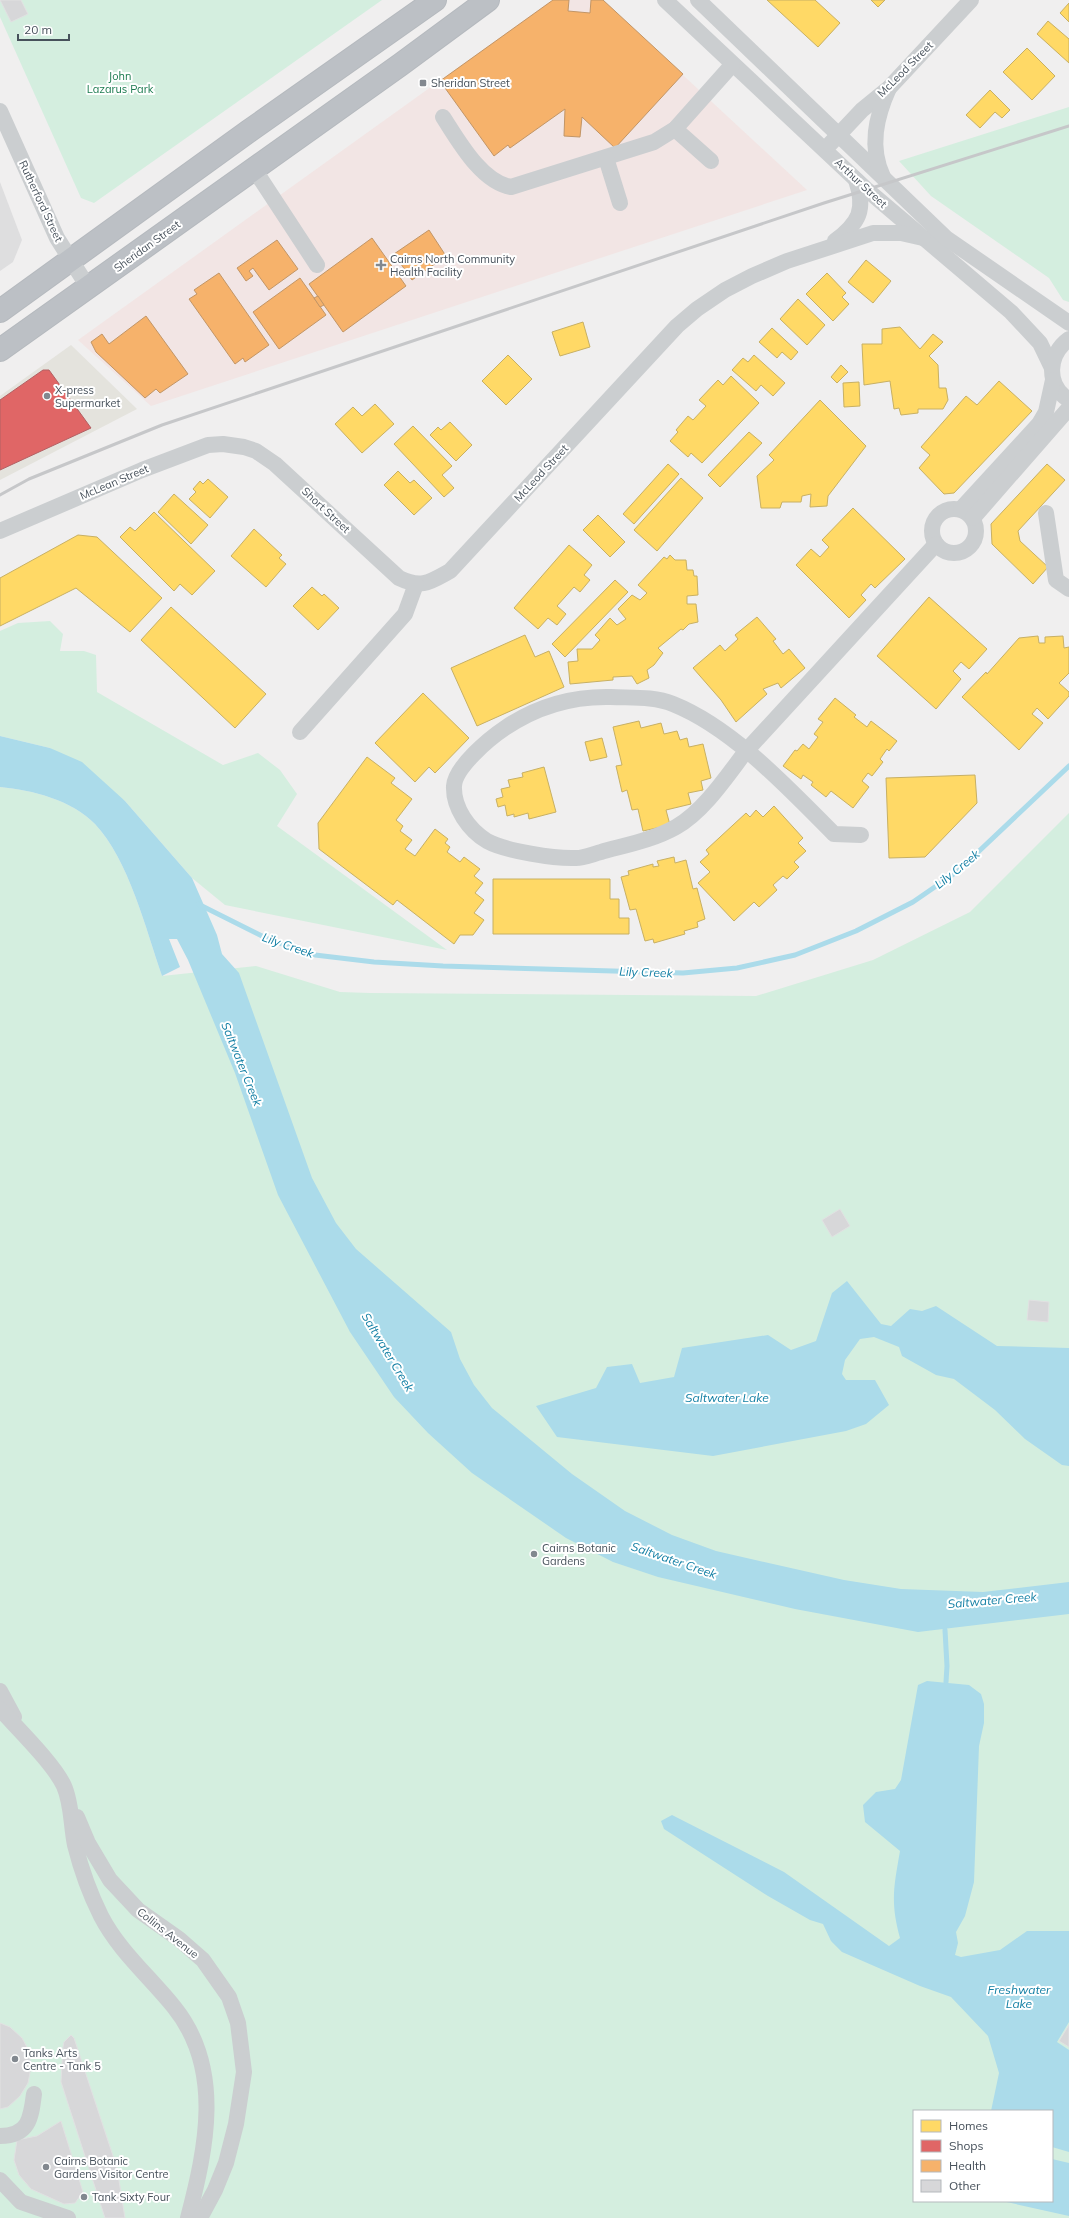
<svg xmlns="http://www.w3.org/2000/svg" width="1069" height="2218" viewBox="0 0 1069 2218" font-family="Mulish,sans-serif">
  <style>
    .commercial { fill: #e4e3dd }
    .education { fill: #dededf }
    .medical { fill: #f2e5e4 }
    .green { fill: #d4eedf; fill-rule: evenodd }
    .water { fill: #abdbea }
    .homes { fill: #ffd966; stroke: #c8b063 }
    .shops { fill: #e06666; stroke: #b26063 }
    .health { fill: #f6b26b; stroke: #c29566 }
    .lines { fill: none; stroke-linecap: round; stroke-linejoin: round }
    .stream { stroke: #abdbea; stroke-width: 5 }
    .building { fill: #d7d7d9; stroke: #e1e1e2 }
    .highway-casing { stroke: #b5b9be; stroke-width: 24 }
    .minor { stroke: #cbced0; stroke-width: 16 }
    .highway { stroke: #bcc0c5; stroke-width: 22 }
    .rail { stroke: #c6c7c9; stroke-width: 3 }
    .poi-dot { fill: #82888f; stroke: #fff; stroke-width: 1.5 }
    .labels { text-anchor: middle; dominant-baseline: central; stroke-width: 4; stroke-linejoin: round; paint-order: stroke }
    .street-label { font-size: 11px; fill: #47515b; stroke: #fff }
    .park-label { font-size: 11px; fill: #1a7a4e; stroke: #fff }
    .poi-label { font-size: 11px; fill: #47515b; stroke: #fff; text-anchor: start }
    .water-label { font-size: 12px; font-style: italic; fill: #127fa4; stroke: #fff }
  </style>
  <rect width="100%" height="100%" fill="#f0efef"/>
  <path class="commercial" d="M71,345l66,64 -137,71v-84z"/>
  <path class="education" d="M0,182l22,58 -9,22 -13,9z"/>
  <path class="medical" d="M552,0h50l205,190 -656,216 -73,-66z"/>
  <g class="green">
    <path d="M0,0h382l-288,203 -13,-5 -81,-181z"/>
    <path d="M1069,107v195l-6,-2 -14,-22 -118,-82 -32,-35z"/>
    <path d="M50,621l13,13 -3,17h24l12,4 1,37 126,73 35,-12 22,17 17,24 -20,32 170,124 -222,-45 -33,-27 -67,-77 -75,-53 -50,-12v-105l18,-8z"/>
    <path d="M0,787c32,3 72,13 95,37 34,36 51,106 67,152l94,-10 84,26 30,1 386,3 117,-36 97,-48 99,-99v1405h-1069zM914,2111h138v90h-138z"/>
  </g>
  <g class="water">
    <path d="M0,736l50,12 32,14 43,39 67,77 25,57 5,19 17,19 73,205 24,45 20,26 95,83 9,27 14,26 18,23 80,66 53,37 47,24 44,16 128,29 57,9 82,3 86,-10v32l-151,18 -123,-23 -137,-32 -45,-15 -47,-24 -94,-65 -44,-40 -34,-36 -44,-65 -72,-137 -43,-122 -47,-113 -11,-21h-8l11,28 -18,9c-16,-46 -33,-116 -67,-152 -23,-24 -63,-34 -95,-37z"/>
    <path d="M847,1281l34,43 10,2 19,-17 12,2 14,-5 61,40 72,2v118l-7,-1 -37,-26 -30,-29 -41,-31 -18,-4 -34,-19 -3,-9 -25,-10 -14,2 -15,21 -3,14 4,6h29l14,25 -23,19 -20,7 -133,25 -156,-19 -21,-31 60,-18 11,-21 25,-3 8,19 34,-6 8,-29 86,-13 23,15 25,-9 16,-48z"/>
    <path d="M927,1681l42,4 12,9 3,10v19l-5,23 -5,136 -9,34 -9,16 2,11 -3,12 6,2 39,-7 27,-19h42v91l-12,20 12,8v102l-17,-5v-36h-61l8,-38 -11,-37 -37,-39 -31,-11 -78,-34 -11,-11 -8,-17 -13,-4 -42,-24 -104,-67 -3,-8 11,-6 112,57 105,74 11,-8c-10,-36 -6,-52 0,-87l-35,-29 -2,-17 13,-13 19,-3 6,-9 17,-95z"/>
    <path d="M1052,2159l17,4v53l-67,-15h50z"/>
  </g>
  <g class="homes">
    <path d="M767,0h48l25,23 -22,24z"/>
    <path d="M871,0h14l-7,7z"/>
    <path d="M1069,3v19l-9,-9z"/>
    <path d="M1048,21l21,18v24l-32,-29z"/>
    <path d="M1027,48l28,28 -23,24 -29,-28z"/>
    <path d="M990,90l20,20 -8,8 -7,-6 -15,16 -14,-13z"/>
    <path d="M866,260l25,21 -18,22 -25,-21z"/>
    <path d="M827,273l19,20 -4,4 7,7 -16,17 -27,-27z"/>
    <path d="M798,299l27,26 -18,20 -27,-26z"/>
    <path d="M583,322l7,25 -30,9 -8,-24z"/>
    <path d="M900,327l20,22 13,-15 10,8 -14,14 9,9 1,23h7l2,12 -5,9h-25v4l-17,2 -2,-7 -5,1 -4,-28 -26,4 -2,-41h20v-15z"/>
    <path d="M772,328l26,24 -7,8 -9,-8 -5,6 -18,-16z"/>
    <path d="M508,355l24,24 -26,26 -24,-24z"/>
    <path d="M754,355l31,28 -12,13 -12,-11 -5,6 -24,-21 11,-12 5,4z"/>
    <path d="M841,365l7,7 -11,11 -6,-6z"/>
    <path d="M731,376l28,27 -57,60 -11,-10 -3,4 -18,-16 8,-9 -2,-2 12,-14 5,4 13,-14 -7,-6 19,-20 5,5z"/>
    <path d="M999,381l33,30 -78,82 -10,1 -25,-26 11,-13 -9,-8 45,-51 11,9z"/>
    <path d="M859,382l1,24 -16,1 -1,-24z"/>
    <path d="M820,400l46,46 -38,50 -1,10 -17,1 1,-13 -9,2 -1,6h-19l-2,6h-19l-4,-32 17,-16 -5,-5z"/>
    <path d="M375,404l19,20 -32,29 -27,-29 18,-17 9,9z"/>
    <path d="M450,422l22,23 -16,16 -26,-26 8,-8 3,3z"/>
    <path d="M413,426l39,40 -10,9 12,13 -10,9 -50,-53z"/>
    <path d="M749,432l13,11 -42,44 -12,-12z"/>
    <path d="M668,464l11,10 -45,50 -11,-10z"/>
    <path d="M1047,464l18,16 -47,51 2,10 28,26 -15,17 -41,-40 -1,-20z"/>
    <path d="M398,471l12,12 4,-3 18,18 -18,17 -30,-30z"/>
    <path d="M681,478l22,20 -46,53 -23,-21z"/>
    <path d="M208,479l20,18 -18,21 -21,-19 7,-7 -3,-3 7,-8 3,3z"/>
    <path d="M174,494l34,31 -17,19 -33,-32z"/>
    <path d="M853,508l52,51 -30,29 -4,-4 -10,11 5,5 -17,18 -53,-53 15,-16 9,8 9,-10 -7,-7z"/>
    <path d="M154,512l61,59 -23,24 -12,-11 -6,7 -54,-54 10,-10 5,4z"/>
    <path d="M598,515l27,27 -15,15 -27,-27z"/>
    <path d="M254,529l28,26 -3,3 7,6 -20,23 -35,-31z"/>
    <path d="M78,535l19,2 65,61 -32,34 -54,-44 -76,38v-48z"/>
    <path d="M569,545l23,20 -8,10 6,5 -10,12 -6,-5 -17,19 9,8 -9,11 -9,-7 -10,11 -24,-21z"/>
    <path d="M670,555l5,5h11l1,10h6l1,6h3l1,19 -11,1v8h9l2,18 -9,2 -6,6 -2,-1 -23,19 5,5 -9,12 -7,5 2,8 -12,6 -5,-8 -19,1v3l-43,4 -2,-22 10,-1 -1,-12h15l8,-9 -5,-5 15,-17 7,7 9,-6 -8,-10 14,-14 8,5 7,-7 -9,-8 26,-28 3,2z"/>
    <path d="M615,580l13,12 -63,65 -13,-13z"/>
    <path d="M312,587l10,9 2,-2 15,14 -21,22 -25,-24z"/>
    <path d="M929,597l58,52 -18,20 -8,-7 -8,9 8,8 -25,30 -59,-53z"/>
    <path d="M171,607l95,87 -31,34 -94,-88z"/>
    <path d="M757,617l19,22 -3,2 10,13 6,-5 16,19 -24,20 -3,-5 -15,6 4,5 -31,28 -15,-22 -28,-32 27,-23 5,6 13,-12 -3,-4z"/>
    <path d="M525,635l10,22 14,-6 15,36 -87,39 -26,-58z"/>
    <path d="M1038,636l1,7h6v-6l18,-1 1,12 5,-1v26l-10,10 10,9v4l-21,23 -11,-11 -5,6 11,9 -24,27 -57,-53 24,-25 1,2 32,-36z"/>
    <path d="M423,693l46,45 -34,35 -6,-6 -14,15 -40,-39z"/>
    <path d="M835,698l21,17 -2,2 13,10 4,-6 26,20 -8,10 -2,-2 -7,10 3,3 -11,14 -4,-3 -6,8 7,6 -16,21 -22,-17 -5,6 -15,-12 2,-3 -10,-7 -2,4 -18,-13 12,-16 2,1 6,-7 6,5 9,-12 -4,-3 9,-12 -5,-3z"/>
    <path d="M639,721l2,7 20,-5 3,11 13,-3 3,9 7,-2 2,9 14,-3 8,34 -10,3 2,9 -15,3 3,11 -25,6 4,15 -27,6 -5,-22 -6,1 -5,-20 -5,2 -6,-26 6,-1 -9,-38z"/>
    <path d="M602,738l5,19 -17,4 -5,-19z"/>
    <path d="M367,757l28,21 -4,5 21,16 -16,21 7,6 -3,5 12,9 -7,9 10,7 20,-27 13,10 -3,4 5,4 -3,5 13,10 4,-5 16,12 -6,7 9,7 -8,10 9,7 -10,13 10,7 -11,15h-13l-6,9 -57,-44 -4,5 -74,-56 -1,-26z"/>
    <path d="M544,767l12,45 -27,7 -1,-6 -14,4v-3l-7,2 -2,-11 -7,2 -2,-8 7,-2 -2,-8 9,-2 -2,-7 15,-3 -1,-4z"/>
    <path d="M975,775l2,28 -52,54 -36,1 -3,-80z"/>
    <path d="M774,806l29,32 -5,5 8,8 -12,11 5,5 -12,12 -4,-3 -10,9 4,5 -18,17 -5,-5 -20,19 -36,-38 12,-11 -10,-10 9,-8 -3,-4 40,-37 4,4 6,-7 7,7z"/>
    <path d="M674,857l1,6 11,-3 7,29 4,-1 8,31 -8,3 1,5 -14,4 1,3 -31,9 -1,-4 -8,2 -9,-32 -6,1 -9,-33 8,-2 -1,-4 25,-7v3l6,-1 -2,-5z"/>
    <path d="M493,879h117v20h9v19h10v16h-136z"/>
  </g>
  <path class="shops" d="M43,370h6l42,58 -91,42v-70z"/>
  <g class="health">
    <path d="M553,0h16l-1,11 22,2 1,-13h12l80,74 -68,74 -33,-31 -2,20 -16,-1 1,-27 -55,39 -2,-3 -14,11 -54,-75z"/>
    <path d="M429,230l17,26 -34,24 -18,-26z"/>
    <path d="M372,238l34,48 -63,46 -34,-48z"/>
    <path d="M277,240l21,29 -29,21 -16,-22 -4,3 4,5 -7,5 -9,-13z"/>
    <path d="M219,273l50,72 -24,17 -2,-4 -8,6 -46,-65 8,-5 -3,-4z"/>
    <path d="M300,278l26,37 -47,34 -26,-37z"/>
    <path d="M318,296l6,9 -4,2 -6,-9z"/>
    <path d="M146,316l42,58 -28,19 -4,-4 -11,9 -49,-46 -5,-10 11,-8 7,10z"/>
  </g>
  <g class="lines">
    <g class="stream">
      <path d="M198,904l72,36 45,15 59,7 69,4 240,7 54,-5 58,-13 61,-24 57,-29 45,-31 111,-105"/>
      <path d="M945,1630l2,36 -1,16"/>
    </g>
  </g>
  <g class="building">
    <path d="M0,0h21l7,14 -17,8z"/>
    <path d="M840,1209l10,17 -18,11 -10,-17z"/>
    <path d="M1029,1300l20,2 -1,20 -21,-2z"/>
    <path d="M0,2023l10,4 12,11 7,13 2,16 -3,16 -8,13 -12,11 -8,2z"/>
    <path d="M1069,2025v22l-10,-6z"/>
    <path d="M71,2035l3,3 43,130 8,50h-20l-44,-136 2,-35 1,-5z"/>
    <path d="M61,2121l22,71 -8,11 -11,1 -33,-15 -12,-14 -5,-15 3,-20 20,-4z"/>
  </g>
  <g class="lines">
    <defs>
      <g id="highway">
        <path d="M0,311l249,-180 186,-131"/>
        <path d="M0,350l400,-285 88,-65"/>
      </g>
    </defs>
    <use href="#highway" class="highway-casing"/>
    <g class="minor">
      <path d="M665,0l201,189 145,123 29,31 12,25"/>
      <path d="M698,0l248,238 123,85"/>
      <path d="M0,111l57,127 31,49"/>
      <path d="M443,117c15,23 38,65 68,70l143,-45 21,-13 57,-64"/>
      <path d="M675,129l36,32"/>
      <path d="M830,144l32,-34 27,-22 82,-88"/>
      <path d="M606,158l14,45"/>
      <path d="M254,169l63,96"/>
      <path d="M883,177c-14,-30 -7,-60 6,-89"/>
      <path d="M835,241c24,-18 31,-31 21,-61"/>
      <path d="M1069,339c-21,15 -24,46 0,61"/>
      <circle cx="954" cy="531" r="22"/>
      <path d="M961,509l78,-85 7,-12 7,-32"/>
      <path d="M1046,513l10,67 13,9"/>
      <path d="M973,518l96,-110"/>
      <path d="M0,531l142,-61 66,-25 15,-1 21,3 12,4 19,13 124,114c23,11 31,4 51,-7l227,-245 20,-17 28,-19 27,-14 35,-15 86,-28h28l22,5"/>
      <path d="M300,732l105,-118 11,-30"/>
      <path d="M861,835l-27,-1c-45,-45 -101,-106 -161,-130 -19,-8 -42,-6 -62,-7 -38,-1 -75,10 -106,31 -15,10 -50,39 -51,58 -1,22 15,44 33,55 18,10 69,18 89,17 8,0 17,-4 25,-6 25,-7 52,-12 75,-25 28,-16 51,-51 70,-76l190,-207"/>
      <path d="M0,1691l14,26"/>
      <path d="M0,1709c17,19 54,55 64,77 8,18 7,40 11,59 6,24 15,49 26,71 18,35 49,61 73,91 50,62 32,142 14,211"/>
      <path d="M77,1817l11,26 22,37 28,30 41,29 24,21 26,37 9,26 6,49 -8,52 -10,39 -11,27 -15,28"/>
      <path d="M0,2136c29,0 31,-18 34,-42"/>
      <path d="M0,2180l21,22 47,16"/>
    </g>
    <use href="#highway" class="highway"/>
    <path class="rail" d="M0,495l29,-16 133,-54 662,-222 245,-77"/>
  </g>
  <g class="poi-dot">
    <rect x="419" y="79" width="8" height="8" rx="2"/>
    <path d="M379 259h4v4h4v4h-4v4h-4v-4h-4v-4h4z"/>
    <circle cx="47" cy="396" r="4"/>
    <circle cx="534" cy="1554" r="4"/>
    <circle cx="15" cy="2059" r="4"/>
    <circle cx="46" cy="2167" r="4"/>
    <circle cx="84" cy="2197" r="4"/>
  </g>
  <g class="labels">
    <g class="street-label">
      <text transform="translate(905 69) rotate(-45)">McLeod Street</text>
      <text transform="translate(861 183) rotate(43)">Arthur Street</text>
      <text transform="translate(41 201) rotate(65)">Rutherford Street</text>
      <text transform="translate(147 246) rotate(-36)">Sheridan Street</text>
      <text transform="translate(541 473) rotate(-47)">McLeod Street</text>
      <text transform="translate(114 482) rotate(-23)">McLean Street</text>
      <text transform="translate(326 510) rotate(43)">Short Street</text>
      <text transform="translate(168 1933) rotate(38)">Collins Avenue</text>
    </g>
    <g class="park-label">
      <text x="120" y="76">John<tspan x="120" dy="13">Lazarus Park</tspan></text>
    </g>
    <g class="poi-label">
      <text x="431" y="83">Sheridan Street</text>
      <text x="390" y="259">Cairns North Community<tspan x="390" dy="13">Health Facility</tspan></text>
      <text x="55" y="390">X-press<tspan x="55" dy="13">Supermarket</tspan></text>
      <text x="542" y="1548">Cairns Botanic<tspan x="542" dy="13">Gardens</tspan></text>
      <text x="23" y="2053">Tanks Arts<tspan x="23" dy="13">Centre - Tank 5</tspan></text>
      <text x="54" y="2161">Cairns Botanic<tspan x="54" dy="13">Gardens Visitor Centre</tspan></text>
      <text x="92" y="2197">Tank Sixty Four</text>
    </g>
    <g class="water-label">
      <text transform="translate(957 869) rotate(-39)">Lily Creek</text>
      <text transform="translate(288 945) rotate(19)">Lily Creek</text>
      <text transform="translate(646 972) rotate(2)">Lily Creek</text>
      <text transform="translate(242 1064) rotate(68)">Saltwater Creek</text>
      <text transform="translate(388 1352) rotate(59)">Saltwater Creek</text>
      <text x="727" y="1397">Saltwater Lake</text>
      <text transform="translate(674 1560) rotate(19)">Saltwater Creek</text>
      <text transform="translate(992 1600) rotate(-5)">Saltwater Creek</text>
      <text x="1019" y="1989">Freshwater<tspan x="1019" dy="14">Lake</tspan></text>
    </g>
  </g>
  <rect x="913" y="2110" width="140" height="92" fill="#ffffff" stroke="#b5b9bd"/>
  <rect x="921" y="2120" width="20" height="12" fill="#ffd966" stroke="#b5b9bd"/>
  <text x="949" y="2130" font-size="12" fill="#47515b">Homes</text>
  <rect x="921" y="2140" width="20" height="12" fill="#e06666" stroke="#b5b9bd"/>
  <text x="949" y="2150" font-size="12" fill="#47515b">Shops</text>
  <rect x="921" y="2160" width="20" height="12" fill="#f6b26b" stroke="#b5b9bd"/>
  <text x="949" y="2170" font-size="12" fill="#47515b">Health</text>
  <rect x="921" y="2180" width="20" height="12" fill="#d7d7d9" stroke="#b5b9bd"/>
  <text x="949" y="2190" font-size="12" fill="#47515b">Other</text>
  <path d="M18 34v6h51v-6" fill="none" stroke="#47515b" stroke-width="2"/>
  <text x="24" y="34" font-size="12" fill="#47515b" stroke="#ffffff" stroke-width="3" paint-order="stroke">20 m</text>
</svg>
